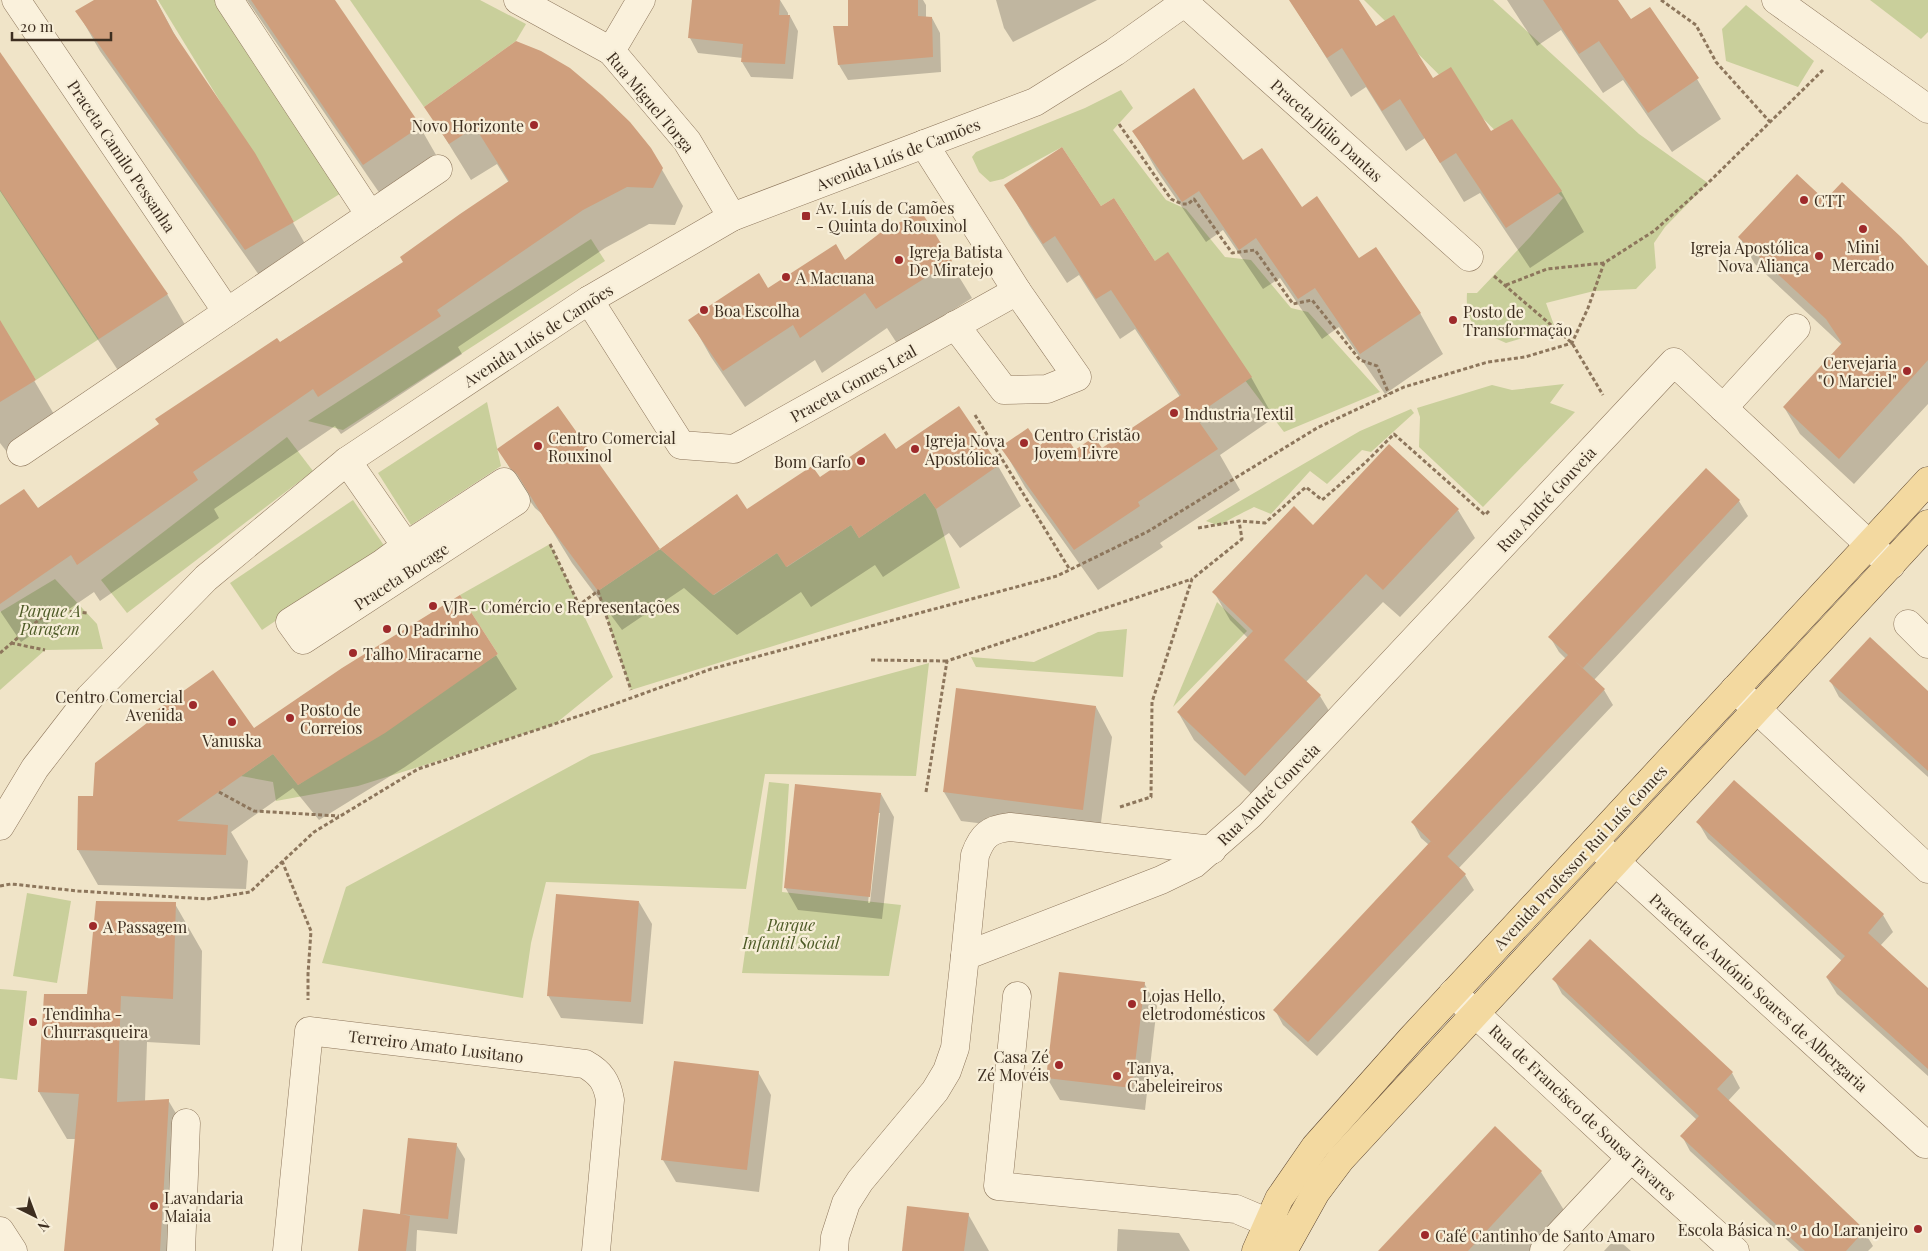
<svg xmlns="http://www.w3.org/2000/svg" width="1928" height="1251" viewBox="0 0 1928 1251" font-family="'Playfair Display',serif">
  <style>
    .green { fill: #c9cf9b }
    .shadow { fill: #0003; fill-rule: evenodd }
    .building { fill: #cf9f7d }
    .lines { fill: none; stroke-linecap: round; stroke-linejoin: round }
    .minor-casing { stroke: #8d765c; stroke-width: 29 }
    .major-casing { stroke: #5b4430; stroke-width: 29 }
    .path { stroke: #8d765c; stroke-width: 3; stroke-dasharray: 4 2.5; stroke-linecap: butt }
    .minor { stroke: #faf1dc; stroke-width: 28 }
    .major { stroke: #f3d9a0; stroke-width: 28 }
    .poi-dot { fill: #9e2a2b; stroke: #f7eed8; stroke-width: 2 }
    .labels { text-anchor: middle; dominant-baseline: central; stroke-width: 4.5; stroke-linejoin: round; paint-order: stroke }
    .street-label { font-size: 16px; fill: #3d2e20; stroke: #f7eed8 }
    .poi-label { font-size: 16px; fill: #3d2e20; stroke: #f7eed8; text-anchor: start }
    .park-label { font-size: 16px; font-style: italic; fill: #4d5a26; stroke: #f7eed8 }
  </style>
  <rect width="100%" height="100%" fill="#f0e4c8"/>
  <g class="green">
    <path d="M158,0h68l117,192 -49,30z"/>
    <path d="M350,0h130l46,24 -10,17 -92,66z"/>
    <path d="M1364,0h129l146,134 69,49 -43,44 -11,16 2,25 -20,21 -42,2 -48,12 9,25 -49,15c-29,-13 -41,-16 -39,-50h10l53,-56 33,-39z"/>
    <path d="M1870,0h58v32l-7,7z"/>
    <path d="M1746,5l68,56 -16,26 -72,-26 -4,-32z"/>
    <path d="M1121,90l12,18 -20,22 53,70 20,9 39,48 26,3 40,48 17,4 72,80 -96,40 -129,-171 -41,-63 -13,8 -39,-59 -59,32 -13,3 -11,-10 -7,-15 4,-5 109,-44z"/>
    <path d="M0,188l99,151 -63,41 -36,-54z"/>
    <path d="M591,239l14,22 -262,169 -35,-9z"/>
    <path d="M1564,384l-14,19 25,9 -92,95 -64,-60 1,-30 -3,-9 75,-23 20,5z"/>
    <path d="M487,402l14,64 -90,59 -33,-52z"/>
    <path d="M1411,409l3,4 -43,39 -9,-2 -35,34 -17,-13 -39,43 -17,-7c-11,6 -24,11 -34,19l-14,-5 154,-90z"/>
    <path d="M287,437l26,34 -186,142 -26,-33z"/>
    <path d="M925,493l11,16 24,79 -329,102 -33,-99 62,-42 54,46 63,-42 10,14 64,-42 8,13z"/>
    <path d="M353,500l32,47 -123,83 -32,-47z"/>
    <path d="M550,544l63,133 -58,47 -197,62 -82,15 -3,-19 -32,-6 32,-22 25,31 200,-131 -38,-59z"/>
    <path d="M55,579l42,45 6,25 -58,1 -45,40v-78z"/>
    <path d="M1217,602l30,29 -74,76z"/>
    <path d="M1127,629l-4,48 -147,-10 -5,-10 63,5 64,-30z"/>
    <path d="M929,663l-13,113 -151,-2 -19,115 -200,-7 -15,61 -8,55 -201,-35 24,-76 245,-132z"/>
    <path d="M769,782l20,2 -7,108 119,13 -12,71 -147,-3z"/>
    <path d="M27,893l44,8 -14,82 -44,-7z"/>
    <path d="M0,989l27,2 -10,89 -17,-2z"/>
  </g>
  <g class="shadow">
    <path d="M96,0h60l26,48 72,106 62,109 -47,26 -169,-238 -23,-40z"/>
    <path d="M247,0h87l86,127 23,40 -56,37z"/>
    <path d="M693,0h87l8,13v3h2l8,15 -5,48 -42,-2 -9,-15 1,-4 -45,-5 -8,-15z"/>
    <path d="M850,0h73l3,5v13h6l8,15 1,39 -93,8 -9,-15 -5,-38h15z"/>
    <path d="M996,0h101l-84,42 -9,-14z"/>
    <path d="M1290,0h68l17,28 116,104 70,59 23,41 -54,36 -50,-75 -16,9 -39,-64 -19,13 -40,-64 -15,10z"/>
    <path d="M1507,0h109l14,21 67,58 24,40 -49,33 -49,-72 -20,13 -42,-63 -24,16z"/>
    <path d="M0,54l167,240 24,41 -68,43 -123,-187z"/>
    <path d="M426,107l224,42 33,57 -8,19 -26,-1 -44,24 -147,99 4,7 -121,80 -6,-8 -121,83 5,9 -119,83 -6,-9 -73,50 -21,-31v-104l37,2 242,-166 125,-81 105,-79 -12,-19 -26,16z"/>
    <path d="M1134,131l109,31 59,47 118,104 23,41 -58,40 -46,-67 -17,12 -42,-61 -17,11 -40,-59 -17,12 -49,-71z"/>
    <path d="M1006,185l94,22 55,56 96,114 23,41 -54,37 20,35 -80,53 3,4 -65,43 -73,-103 -23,-40h38l34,4 28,-1 78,-53 -45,-68 -15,10 -41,-64 -12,8 -38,-58z"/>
    <path d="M1825,202l103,66v136l-74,80 -54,-50 -16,-27 58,-62 -87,-81 -16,-27z"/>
    <path d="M920,213l52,85 -74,47 -11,-17 -65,45 -7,-13 -70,47 -34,-50 -21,-37 154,-58z"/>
    <path d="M0,323l58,98 -51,31 -7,-9z"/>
    <path d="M558,408l101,142 78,-55 10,16 72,-32 76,-28 64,-43 39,58 23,40 -61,42 -11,-15 -66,44 -8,-12 -64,42 -10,-15 -64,43 -53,-47 -62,42 -50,-67 -30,-49 -7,-6 -13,-18 -23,-41z"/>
    <path d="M1706,469l33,32 9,15 -154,164 10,10 9,15 -155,164 7,6 9,15 -157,166 -34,-31 -8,-15 154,-165 -8,-7 -8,-15 153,-164 -7,-7 -9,-15z"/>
    <path d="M1458,510l17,28 -75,79 -17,-15 -77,80 14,14 17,28 -75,80 -68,-64 -16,-28 70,-74 -18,-18 -16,-28z"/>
    <path d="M460,597l57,92 -112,78 -86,53 -26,-32 -62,44 17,29 -2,28 -148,-4 -20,-35 17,-52 159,-69z"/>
    <path d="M1831,682l97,11v84l-89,-80z"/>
    <path d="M1096,707l16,30 -13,101 -138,-17 -17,-29z"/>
    <path d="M1734,782l149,133 10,17 -13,14 48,43v87l-91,-82 -10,-16 15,-17 -134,-122 -10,-17z"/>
    <path d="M881,794l13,23 -12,102 -84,-9 -13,-23zM878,813h2l-10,90h-2z"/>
    <path d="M639,902l13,22 -9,100 -82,-6 -13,-23z"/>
    <path d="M175,904l27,47 -2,94 -53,-3 -2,60 23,-2 28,47 -7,104h-123l10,-112h-9l-28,-47 49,-97z"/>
    <path d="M1554,979l178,94 8,15 -12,13 136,130 9,15 -5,5h-69l-109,-100 -8,-15 15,-16 -135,-126z"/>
    <path d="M1144,983l13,23 -12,104 -85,-10 -13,-22z"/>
    <path d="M758,1072l13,23 -12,97 -83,-10 -13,-22z"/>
    <path d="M1495,1128l46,44 24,40 -36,39h-148z"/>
    <path d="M409,1139l47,5 9,15 -8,75 -40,-4 -1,21h-57l42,-35z"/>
    <path d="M968,1214l21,37h-85z"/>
    <path d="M1118,1229l61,4 11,18h-73z"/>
    <path d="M1616,1238l15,13h-27z"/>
  </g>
  <g class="building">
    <path d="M94,0h62l17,32 82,121 39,69 -49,28 -170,-239z"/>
    <path d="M251,0h84l86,126 -58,39z"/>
    <path d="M692,0h88l-1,15h11l-5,49 -44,-2 2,-18 -55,-6z"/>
    <path d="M848,0h70v16l14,1 1,40 -95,8 -5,-39h15z"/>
    <path d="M1289,0h70l17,26 18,-11 39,63 18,-11 40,64 21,-12 50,72 -56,37 -50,-75 -16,10 -40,-64 -18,12 -40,-63 -15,10z"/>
    <path d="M1543,0h75l13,19 19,-12 49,71 -51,35 -49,-72 -20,13z"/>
    <path d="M516,41l25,10 29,17 32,27 28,27 21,26 12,20 -10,20 -26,-1 -44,23 -146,100 4,6 -123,81 -5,-8 -120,83 5,8 -121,85 -6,-10 -71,49v-99l24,-16 14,19 121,-84 -4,-5 122,-81 3,4 123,-80 -3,-5 60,-43 49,-33 -34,-54 -26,17 -25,-37z"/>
    <path d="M0,52l168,242 -69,45 -99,-149z"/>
    <path d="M1194,88l49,72 19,-12 40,59 15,-11 42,62 17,-11 45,66 -61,41 -45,-66 -17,11 -42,-61 -17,12 -40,-59 -17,11 -50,-71z"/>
    <path d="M1062,147l39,59 13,-8 41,63 13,-9 84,125 -57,39 23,33 -80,53 2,4 -66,44 -74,-103 28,-19 12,17 22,-15 13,20 19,-13 8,11 79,-53 -70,-105 -15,9 -41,-63 -12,8 -39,-59z"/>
    <path d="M1797,174l28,26 17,-18 59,55 27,29v94l-89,99 -56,-52 59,-64 -16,-24 -88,-82z"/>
    <path d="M921,211l31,50 -76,48 -11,-16 -65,45 -7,-13 -70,46 -35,-51 71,-47 9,15 68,-44 9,16 35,-27z"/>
    <path d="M0,320l36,60 -36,22z"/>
    <path d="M558,406l102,143 -62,42 -51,-68 -30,-49 -7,-6 -13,-19z"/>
    <path d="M959,406l40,59 -63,44 -11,-16 -66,45 -8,-13 -65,42 -9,-14 -64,42 -53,-46 77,-55 10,15 65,-43 8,11 65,-44 11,16z"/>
    <path d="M1389,444l70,65 -76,81 -17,-16 -82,86 37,35 -76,81 -68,-64 76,-81 -41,-39 82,-86 19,19z"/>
    <path d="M1706,468l34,32 -157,168 -8,-7 30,28 -158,168 -36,-35 157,-167 -20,-18z"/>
    <path d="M460,595l38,59 -113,79 -87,52 -25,-31 -96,67 51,4 -2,30 -149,-5 1,-54h15l2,-33 52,-40 -3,-4 69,-49 41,58 88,-60z"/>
    <path d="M1870,637l58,54v80l-99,-90z"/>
    <path d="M956,688l140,18 -13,104 -140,-18z"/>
    <path d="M1734,780l150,134 -16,19 60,55v81l-102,-92 19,-21 -149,-134z"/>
    <path d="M795,784l86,9 -11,104 -86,-9z"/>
    <path d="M1431,841l35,33 -158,168 -35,-32z"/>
    <path d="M556,894l83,7 -8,101 -84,-6z"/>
    <path d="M96,901l80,1 -3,97 -52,-3 -4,106 52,-3 -9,152h-96l15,-157 -41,-2 6,-98h43z"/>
    <path d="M1590,939l143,133 -16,17 148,141 -19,21h-41l-125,-115 19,-20 -147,-137z"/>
    <path d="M1059,972l86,10 -13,106 -86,-10z"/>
    <path d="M674,1061l85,10 -12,99 -86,-10z"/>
    <path d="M1495,1126l47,45 -74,80h-90z"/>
    <path d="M408,1138l49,5 -9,76 -47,-5 9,2 -4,35h-48l5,-42 37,5z"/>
    <path d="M907,1206l62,7 -5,38h-62z"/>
  </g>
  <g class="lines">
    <defs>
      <g id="minor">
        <path d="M16,0l211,312"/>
        <path d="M229,0l141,215"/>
        <path d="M518,0l93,51 76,90 45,76"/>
        <path d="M1776,0l152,109"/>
        <path d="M1185,3l284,254"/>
        <path d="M611,51l30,-51"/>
        <path d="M589,300l92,145 53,4 283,-158 -93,-147"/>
        <path d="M955,325l49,65 43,-1 30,-12 -60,-86"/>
        <path d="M1723,408l73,-80"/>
        <path d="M21,452l417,-283"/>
        <path d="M347,461l59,85 -23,17 -93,59 13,18 213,-139 -12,-19 -98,64"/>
        <path d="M1908,624l20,20"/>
        <path d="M1735,689l193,180"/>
        <path d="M0,826l35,-58 55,-71 116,-119 141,-117 242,-161 143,-83 303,-115 80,-50 73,-52"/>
        <path d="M1594,842l331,302"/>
        <path d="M965,956l10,-101c7,-19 14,-26 35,-28l202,23"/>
        <path d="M1453,993l178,165 104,93"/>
        <path d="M1017,996l-19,190 238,23 54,23"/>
        <path d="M0,1231l13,20"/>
        <path d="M181,1251l5,-128"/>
        <path d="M287,1251l22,-220 276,33c16,9 22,18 25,36l-14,151"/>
        <path d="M834,1251l1,-14 11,-34 14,-22 75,-90 12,-20 8,-23 10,-92 196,-76 33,-16 56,-49 424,-453 217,203"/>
        <path d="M1544,1251l87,-93"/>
      </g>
      <g id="major">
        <path d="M1256,1251l23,-52 36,-52 96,-108 517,-558"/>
        <path d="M1283,1251l33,-59 24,-32 588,-636"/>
      </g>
    </defs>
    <use href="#minor" class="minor-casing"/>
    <use href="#major" class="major-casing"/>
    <g class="path">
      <path d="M1661,0l35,25 20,37 54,60"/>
      <path d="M1119,124l52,75 11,5h6l6,-5 38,54 23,-3 38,54 19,-4 48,60 17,6 12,28"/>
      <path d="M1494,276l78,67 31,52"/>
      <path d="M1506,285l41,-16 57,-6"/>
      <path d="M975,415l95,155"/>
      <path d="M1198,528l41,-7 26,2 41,-36 16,13 44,-38 28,-28 91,81 5,-5"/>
      <path d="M550,544l29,61 19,-14 33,99"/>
      <path d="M11,643l34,7"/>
      <path d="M0,653l41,-35 16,-8 30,3"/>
      <path d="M871,660l76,1"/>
      <path d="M219,792l35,19 85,5"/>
      <path d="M926,792l21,-131 245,-82"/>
      <path d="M1120,807l31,-10 1,-95 40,-123 50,-40 -3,-18"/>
      <path d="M282,861l29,70 -3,43v26"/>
      <path d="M0,886l11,-2 67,7 129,8 43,-7 64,-60 104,-63 191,-63 102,-37 346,-93 90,-44 170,-104 87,-41 84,-25 37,-5 47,-14 16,-35 16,-45 50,-32 54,-48 115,-113"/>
    </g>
    <use href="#minor" class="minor"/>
    <use href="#major" class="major"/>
  </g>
  <g class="poi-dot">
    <circle cx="534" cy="125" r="5"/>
    <circle cx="1804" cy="200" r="5"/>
    <rect x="801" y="211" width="10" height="10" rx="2.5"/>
    <circle cx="1863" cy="229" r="5"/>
    <circle cx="1819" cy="256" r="5"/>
    <circle cx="899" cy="260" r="5"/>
    <circle cx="786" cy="277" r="5"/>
    <circle cx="704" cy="310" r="5"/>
    <circle cx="1453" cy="320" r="5"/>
    <circle cx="1907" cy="371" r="5"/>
    <circle cx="1174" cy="413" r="5"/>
    <circle cx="1024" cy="443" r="5"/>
    <circle cx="538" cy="446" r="5"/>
    <circle cx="915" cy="449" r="5"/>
    <circle cx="861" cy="461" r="5"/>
    <circle cx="433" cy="606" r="5"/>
    <circle cx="387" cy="629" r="5"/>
    <circle cx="353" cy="653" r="5"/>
    <circle cx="193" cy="705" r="5"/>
    <circle cx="290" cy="718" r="5"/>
    <circle cx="232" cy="722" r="5"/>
    <circle cx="93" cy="926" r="5"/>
    <circle cx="1132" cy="1004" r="5"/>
    <circle cx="33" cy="1022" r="5"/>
    <circle cx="1059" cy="1065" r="5"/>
    <circle cx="1117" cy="1076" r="5"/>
    <circle cx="154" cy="1206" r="5"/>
    <circle cx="1918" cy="1229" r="5"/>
    <circle cx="1425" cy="1235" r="5"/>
  </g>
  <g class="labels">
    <g class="street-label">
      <text transform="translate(651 102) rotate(50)">Rua Miguel Torga</text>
      <text transform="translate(1327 130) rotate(42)">Praceta Júlio Dantas</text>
      <text transform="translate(898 154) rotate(-21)">Avenida Luís de Camões</text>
      <text transform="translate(122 156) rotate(56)">Praceta Camilo Pessanha</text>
      <text transform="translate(538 335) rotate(-33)">Avenida Luís de Camões</text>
      <text transform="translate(853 383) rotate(-29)">Praceta Gomes Leal</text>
      <text transform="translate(1546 499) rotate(-47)">Rua André Gouveia</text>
      <text transform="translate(401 576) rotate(-33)">Praceta Bocage</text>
      <text transform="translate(1268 794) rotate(-45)">Rua André Gouveia</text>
      <text transform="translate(1580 857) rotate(-47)">Avenida Professor Rui Luís Gomes</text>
      <text transform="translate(1759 992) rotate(42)">Praceta de António Soares de Albergaria</text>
      <text transform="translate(436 1046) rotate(7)">Terreiro Amato Lusitano</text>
      <text transform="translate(1583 1112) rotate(43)">Rua de Francisco de Sousa Tavares</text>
    </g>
    <g class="poi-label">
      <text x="524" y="125" text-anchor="end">Novo Horizonte</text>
      <text x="1814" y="200">CTT</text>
      <text x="816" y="207">Av. Luís de Camões<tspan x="816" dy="18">- Quinta do Rouxinol</tspan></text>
      <text x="1863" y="246" text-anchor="middle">Mini<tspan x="1863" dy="18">Mercado</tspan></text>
      <text x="1809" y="247" text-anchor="end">Igreja Apostólica<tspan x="1809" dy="18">Nova Aliança</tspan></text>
      <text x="909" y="251">Igreja Batista<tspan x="909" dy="18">De Miratejo</tspan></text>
      <text x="796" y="277">A Macuana</text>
      <text x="714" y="310">Boa Escolha</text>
      <text x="1463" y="311">Posto de<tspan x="1463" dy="18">Transformação</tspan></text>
      <text x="1897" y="362" text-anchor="end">Cervejaria<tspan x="1897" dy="18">"O Marciel"</tspan></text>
      <text x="1184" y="413">Industria Textil</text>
      <text x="1034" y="434">Centro Cristão<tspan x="1034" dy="18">Jovem Livre</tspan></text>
      <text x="548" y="437">Centro Comercial<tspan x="548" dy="18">Rouxinol</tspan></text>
      <text x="925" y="440">Igreja Nova<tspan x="925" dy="18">Apostólica</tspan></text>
      <text x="851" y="461" text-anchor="end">Bom Garfo</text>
      <text x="443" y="606">VJR- Comércio e Representações</text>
      <text x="397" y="629">O Padrinho</text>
      <text x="363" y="653">Talho Miracarne</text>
      <text x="183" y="696" text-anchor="end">Centro Comercial<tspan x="183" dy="18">Avenida</tspan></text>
      <text x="300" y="709">Posto de<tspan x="300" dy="18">Correios</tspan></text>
      <text x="232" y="740" text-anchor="middle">Vanuska</text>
      <text x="103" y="926">A Passagem</text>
      <text x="1142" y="995">Lojas Hello,<tspan x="1142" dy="18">eletrodomésticos</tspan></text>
      <text x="43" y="1013">Tendinha -<tspan x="43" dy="18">Churrasqueira</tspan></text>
      <text x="1049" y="1056" text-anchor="end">Casa Zé<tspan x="1049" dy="18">Zé Movéis</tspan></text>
      <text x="1127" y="1067">Tanya,<tspan x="1127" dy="18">Cabeleireiros</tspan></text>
      <text x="164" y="1197">Lavandaria<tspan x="164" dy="18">Maiaia</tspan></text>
      <text x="1908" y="1229" text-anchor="end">Escola Básica n.º 1 do Laranjeiro</text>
      <text x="1435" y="1235">Café Cantinho de Santo Amaro</text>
    </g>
    <g class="park-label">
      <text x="50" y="610">Parque A<tspan x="50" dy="18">Paragem</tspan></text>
      <text x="791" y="924">Parque<tspan x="791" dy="18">Infantil Social</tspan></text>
    </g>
  </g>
  <g transform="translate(35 1216) rotate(138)" stroke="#f7eed8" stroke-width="4" paint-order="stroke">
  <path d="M0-4L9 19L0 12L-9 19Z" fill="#3d2e20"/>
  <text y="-8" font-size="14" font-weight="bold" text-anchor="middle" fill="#3d2e20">N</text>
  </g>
  <path d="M12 32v8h99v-8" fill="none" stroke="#3d2e20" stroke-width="2.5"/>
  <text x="20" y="32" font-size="15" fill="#3d2e20" stroke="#f7eed8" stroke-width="4" paint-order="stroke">20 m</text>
</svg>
